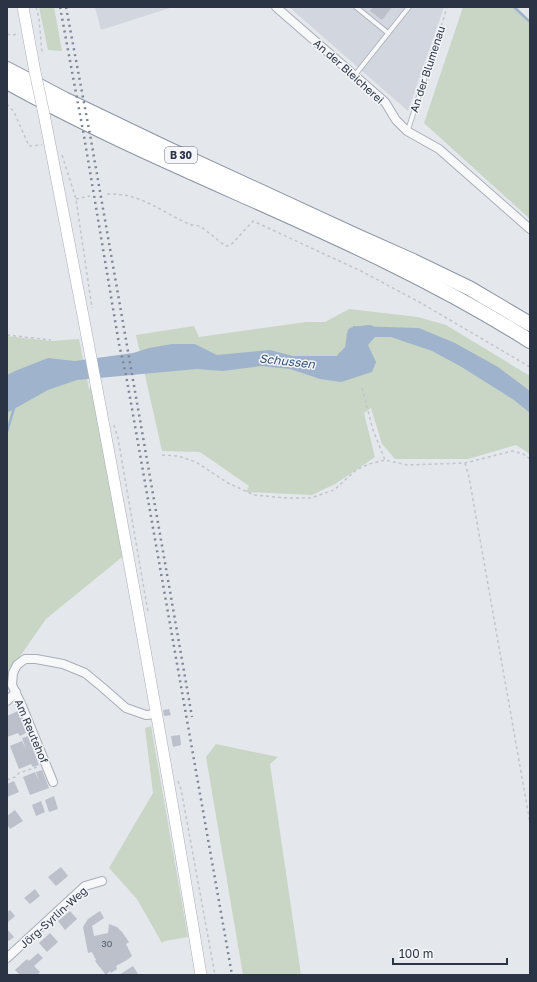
<svg xmlns="http://www.w3.org/2000/svg" width="537" height="982" viewBox="0 0 537 982" font-family="'Golos Text',sans-serif">
  <style>
    .built { fill: #d2d6de }
    .green { fill: #c9d6c5 }
    .water { fill: #9fb4cc }
    .lines { fill: none; stroke-linecap: round; stroke-linejoin: round }
    .stream { stroke: #9fb4cc; stroke-width: 2.5 }
    .river { stroke: #9fb4cc; stroke-width: 14 }
    .building { fill: #bbc0ca }
    .lane-casing { stroke: #a9aeb7; stroke-width: 5.5 }
    .street-casing { stroke: #a9aeb7; stroke-width: 10 }
    .secondary-casing { stroke: #a9aeb7; stroke-width: 12 }
    .highway-casing { stroke: #8b94a3; stroke-width: 16 }
    .path { stroke: #c2c5cb; stroke-width: 1.5; stroke-dasharray: 3 3; stroke-linecap: butt }
    .lane { stroke: #f7f8fa; stroke-width: 4 }
    .street { stroke: #f7f8fa; stroke-width: 8 }
    .secondary { stroke: #fff; stroke-width: 11 }
    .highway { stroke: #fff; stroke-width: 14 }
    .rail { stroke: #7d8696; stroke-width: 2.5; stroke-dasharray: 2 4; stroke-linecap: butt }
    .secondary-bridge-casing { stroke: #a9aeb7; stroke-width: 12; stroke-linecap: butt }
    .secondary-bridge { stroke: #fff; stroke-width: 11 }
    .labels { text-anchor: middle; dominant-baseline: central; stroke-width: 3; stroke-linejoin: round; paint-order: stroke }
    .number-label { font-size: 9px; fill: #4f5766 }
    .shield { fill: #f4f6f9; stroke: #676e7b; stroke-width: 1 }
    .shield-label { font-size: 10px; font-weight: bold; fill: #2b3445 }
    .street-label { font-size: 11px; fill: #2b3445; stroke: #f4f6f9 }
    .water-label { font-size: 12px; font-style: italic; fill: #34527a; stroke: #f4f6f9 }
  </style>
  <rect width="100%" height="100%" fill="#e4e7ec"/>
  <g class="built">
    <path d="M95,7h78l-72,23z"/>
    <path d="M289,7h155l-36,104 -39,-34z"/>
  </g>
  <g class="green">
    <path d="M39,7h15l8,44 -14,-1z"/>
    <path d="M463,7h54l13,15v197l-106,-96z"/>
    <path d="M349,309l69,8 28,8 84,51v78l-14,-9 -48,14h-73l-13,-15 -11,-36 -7,5 11,44 -40,27 -23,11 -66,-3 3,-6 -49,-34 -38,-1 -26,-116 58,-9 5,11 107,-15h19z"/>
    <path d="M7,336l44,5 28,-2 10,50 6,-6 32,170 -81,66 -37,53 -2,17z"/>
    <path d="M151,726l37,211 -23,4 -3,2 -25,-44 -28,-31 44,-75 -8,-65z"/>
    <path d="M216,744l62,13 -8,7 31,211h-58l-37,-218z"/>
  </g>
  <path class="water" d="M353,326l66,2 36,15 43,24 32,24v22l-16,-13 -54,-34 -28,-15 -41,-14h-16l-7,8 8,17 -4,10 -31,10 -21,-3 -30,-10 -29,-3 -38,5 -26,-2 -120,11 -29,10 -41,23v-38l8,-4 33,-13 27,3 58,-8 16,-5 23,-4h23l22,11 53,-5 23,6h44l7,-8 12,-5 -6,-8z"/>
  <g class="lines">
    <g class="stream">
      <path d="M514,7l16,15"/>
      <path d="M7,432l7,-24"/>
    </g>
    <path class="river" d="M344,358l7,-3 3,-21 15,-2"/>
  </g>
  <g class="building">
    <path d="M373,7h19l-10,13 -12,-9z"/>
    <path d="M169,709l2,6 -7,1 -1,-6z"/>
    <path d="M18,711l8,22 -6,3 -2,-3 -11,4v-21z"/>
    <path d="M180,735l1,10 -8,2 -2,-11z"/>
    <path d="M28,736l11,29 -6,2 -2,-3 -12,5 -9,-23 12,-5 4,8 -4,-11z"/>
    <path d="M42,770l7,18 -19,7 -7,-18 12,-5 4,9 -3,-9z"/>
    <path d="M14,781l5,11 -12,5v-13z"/>
    <path d="M54,796l4,13 -9,3 -4,-12z"/>
    <path d="M41,801l4,11 -9,4 -4,-11z"/>
    <path d="M15,810l8,11 -13,8 -3,-5v-8z"/>
    <path d="M61,867l7,9 -12,10 -8,-9z"/>
    <path d="M35,889l5,7 -10,8 -6,-6z"/>
    <path d="M10,910l5,6 -8,7v-11z"/>
    <path d="M70,911l7,8 -12,11 -7,-9z"/>
    <path d="M100,911l4,7 -12,8 2,10 14,-3 1,-9 8,3 5,5 7,10 -3,2 6,12 -5,4 -11,6 1,3 -6,4 -1,-2 -4,4 -11,-14 1,-1 -4,-8 -4,1 -5,-26 5,-8z"/>
    <path d="M7,929l7,8 -5,4 -2,-2z"/>
    <path d="M50,933l8,9 -11,10 -8,-9z"/>
    <path d="M38,953l5,5 -9,8 6,6 -3,3h-17l-5,-5 12,-11 2,2z"/>
    <path d="M133,966l5,8 -1,1h-18z"/>
  </g>
  <g class="lines">
    <defs>
      <g id="lane">
        <path d="M356,7l32,26"/>
        <path d="M355,75l54,-68"/>
        <path d="M408,130l26,-81"/>
      </g>
      <g id="street">
        <path d="M276,7l109,95 11,18 11,11 32,18 91,80"/>
        <path d="M7,701l9,-9"/>
        <path d="M53,782l-31,-76 -10,-21 1,-12 4,-8 8,-6h11l27,5 22,9 17,14 24,21 20,7 11,-1"/>
        <path d="M7,958l78,-72 17,-5"/>
      </g>
      <g id="secondary">
        <path d="M23,7l12,65"/>
        <path d="M44,114c56,286 110,573 157,861"/>
      </g>
      <g id="highway">
        <path d="M7,69l57,30 102,49 191,88 56,25 56,27 61,36"/>
        <path d="M7,82c170,95 358,154 523,259"/>
      </g>
    </defs>
    <use href="#lane" class="lane-casing"/>
    <use href="#street" class="street-casing"/>
    <use href="#secondary" class="secondary-casing"/>
    <use href="#highway" class="highway-casing"/>
    <g class="path">
      <path d="M36,7l3,11 3,35"/>
      <path d="M7,34l4,1 8,-1"/>
      <path d="M436,43l11,-36"/>
      <path d="M7,104l7,8 15,34 13,-1"/>
      <path d="M62,155l14,44 16,109"/>
      <path d="M107,194c35,-1 52,17 82,30 4,2 9,1 12,3 9,6 16,13 25,19l5,-1 22,-24 108,50 60,32 109,64"/>
      <path d="M76,199l14,-3"/>
      <path d="M7,335l44,5"/>
      <path d="M362,388l11,42 12,30"/>
      <path d="M114,425l4,13 30,174"/>
      <path d="M162,455l16,1 18,6 32,21 26,12 33,3h24l23,-8 22,-20 13,-6 16,-4 22,5 58,-2 47,-12 11,3 7,5"/>
      <path d="M465,463l4,14 61,346"/>
      <path d="M7,780l8,-3 4,-4 21,-7"/>
      <path d="M178,781l3,8 34,186"/>
    </g>
    <use href="#lane" class="lane"/>
    <use href="#street" class="street"/>
    <use href="#secondary" class="secondary"/>
    <use href="#highway" class="highway"/>
    <g class="rail">
      <path d="M60,7l24,129 35,208 7,31 106,600"/>
      <path d="M66,7l25,133 101,577"/>
    </g>
    <defs>
      <path id="secondary-bridge" d="M35,72l9,42"/>
    </defs>
    <use href="#secondary-bridge" class="secondary-bridge-casing"/>
    <use href="#secondary-bridge" class="secondary-bridge"/>
  </g>
  <g class="labels">
    <g class="number-label">
      <text x="107" y="943">30</text>
    </g>
    <rect class="shield" x="165" y="147" width="32" height="16" rx="3"/>
    <g class="shield-label">
      <text x="181" y="155">B 30</text>
    </g>
    <g class="street-label">
      <text transform="translate(427 69) rotate(-72)">An der Blumenau</text>
      <text transform="translate(349 71) rotate(42)">An der Bleicherei</text>
      <text transform="translate(32 731) rotate(67)">Am Reutehof</text>
      <text transform="translate(53 917) rotate(-42)">Jörg-Syrlin-Weg</text>
    </g>
    <g class="water-label">
      <text transform="translate(287 361) rotate(6)">Schussen</text>
    </g>
  </g>
  <rect width="537" height="982" fill="none" stroke="#2b3445" stroke-width="16"/>
  <path d="M393 958v6h114v-6" fill="none" stroke="#2b3445" stroke-width="2"/>
  <text x="399" y="958" font-size="12" fill="#2b3445" stroke="#f4f6f9" stroke-width="3" paint-order="stroke">100 m</text>
</svg>
